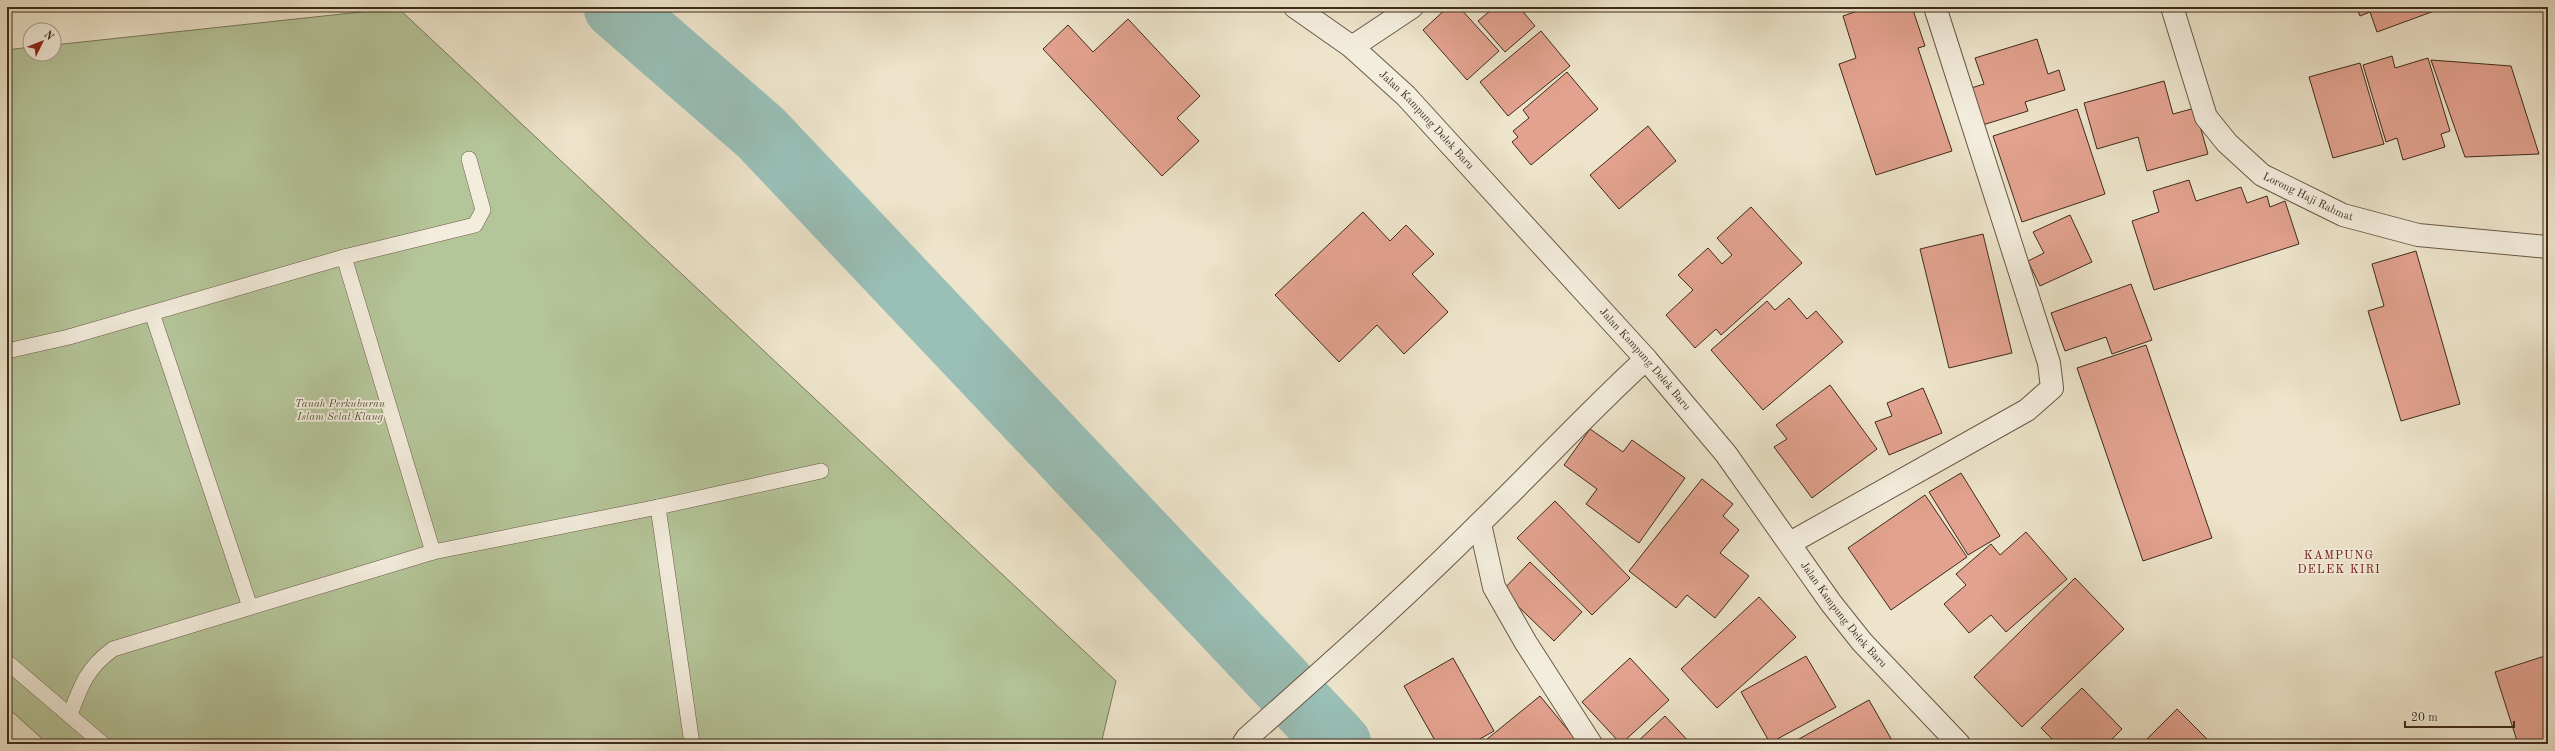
<svg xmlns="http://www.w3.org/2000/svg" width="2555" height="751" viewBox="0 0 2555 751" font-family="'Old Standard TT',serif">
  <style>
    .green { fill: #b5c59a; stroke: #7a785a }
    .lines { fill: none; stroke-linecap: round; stroke-linejoin: round }
    .river { stroke: #99bfb7; stroke-width: 65 }
    .building { fill: #e2a28f; stroke: #3f2b1b }
    .lane-casing { stroke: #6a5947; stroke-width: 16 }
    .street-casing { stroke: #6a5947; stroke-width: 24 }
    .lane { stroke: #f3eddd; stroke-width: 15 }
    .street { stroke: #f3eddd; stroke-width: 22 }
    .labels { text-anchor: middle; dominant-baseline: central; stroke-width: 3.5; stroke-linejoin: round; paint-order: stroke }
    .street-label { font-size: 11px; fill: #3f2b1b; stroke: #f3eddd }
    .park-label { font-size: 11px; font-style: italic; fill: #5c523b; stroke: #f3eddd }
    .neighbourhood-label { font-size: 12px; letter-spacing: 1px; fill: #7a1f14; stroke: #f3eddd }
  </style>
  <rect width="100%" height="100%" fill="#ede4cb"/>
  <filter id="stains"><feTurbulence type="fractalNoise" baseFrequency=".005" numOctaves="4"/><feColorMatrix values="0 0 0 0 .2 0 0 0 0 .09 0 0 0 0 .02 0 0 0 .5 -.17"/></filter>
  <radialGradient id="worn" r=".72"><stop offset=".6" stop-color="#630" stop-opacity="0"/><stop offset="1" stop-color="#630" stop-opacity=".3"/></radialGradient>
  <path class="green" d="M398,8l718,673 -15,63h-1053l-41,-37v-657l23,-3v7h24v-9z"/>
  <g class="lines">
    <path class="river" d="M616,7l145,126 578,611"/>
  </g>
  <g class="building">
    <path d="M1448,7h11l40,44 -32,29 -44,-50z"/>
    <path d="M1489,7h30l16,19 -30,26 -27,-31 13,-11z"/>
    <path d="M1869,7h43l13,39 -7,2 34,103 -76,24 -37,-111 17,-6 -13,-42z"/>
    <path d="M2356,7h89l-68,25 -7,-20 -10,4z"/>
    <path d="M1128,19l72,77 -23,22 22,23 -37,35 -119,-127 25,-24 25,27z"/>
    <path d="M1541,31l29,35 -62,50 -28,-34z"/>
    <path d="M2037,39l11,35 11,-4 6,20 -40,12 3,9 -52,16 -11,-37 19,-6 -9,-26z"/>
    <path d="M2392,56l3,12 33,-10 22,73 -9,3 4,13 -42,13 -6,-22 -11,4 -23,-77z"/>
    <path d="M2431,60l80,6 28,88 -74,3z"/>
    <path d="M2360,63l24,81 -51,14 -24,-81z"/>
    <path d="M1567,72l31,37 -67,56 -19,-23 6,-5 -5,-6 16,-13 -6,-8z"/>
    <path d="M2164,81l9,33 22,-6 13,46 -61,17 -9,-34 -41,12 -13,-46z"/>
    <path d="M2077,109l28,85 -83,28 -29,-86z"/>
    <path d="M1648,126l28,35 -57,48 -29,-34z"/>
    <path d="M2189,180l7,21 45,-14 6,16 20,-7 3,11 15,-6 14,43 -145,46 -22,-69 27,-9 -6,-21z"/>
    <path d="M1751,207l51,56 -81,72 -5,-6 -21,19 -29,-33 27,-25 -15,-15 30,-27 14,16 10,-9 -15,-17z"/>
    <path d="M1363,212l27,29 16,-16 28,29 -22,20 36,38 -44,42 -27,-29 -38,37 -64,-67z"/>
    <path d="M2070,215l22,47 -52,24 -12,-25 16,-8 -11,-21z"/>
    <path d="M1983,234l29,119 -63,15 -29,-119z"/>
    <path d="M2416,251l44,153 -59,17 -33,-110 16,-5 -12,-42z"/>
    <path d="M2131,284l21,56 -40,14 -6,-17 -41,14 -14,-38z"/>
    <path d="M1789,298l18,21 9,-8 27,31 -80,68 -52,-60 56,-49 8,9z"/>
    <path d="M2146,345l66,193 -69,23 -66,-193z"/>
    <path d="M1830,385l47,64 -65,49 -38,-51 13,-8 -11,-14z"/>
    <path d="M1923,388l19,45 -53,22 -14,-33 17,-6 -5,-13z"/>
    <path d="M1590,429l33,23 9,-12 53,38 -46,65 -53,-39 11,-15 -33,-24z"/>
    <path d="M1961,473l39,63 -32,19 -39,-63z"/>
    <path d="M1702,479l31,25 -10,12 16,14 -19,23 29,23 -34,42 -28,-23 -11,13 -47,-37z"/>
    <path d="M1925,495l42,62 -76,53 -43,-62z"/>
    <path d="M1555,501l75,77 -38,37 -75,-77z"/>
    <path d="M2026,532l41,47 -61,53 -15,-17 -22,18 -25,-29 22,-19 -10,-11 35,-30 9,11z"/>
    <path d="M1530,562l52,50 -28,29 -52,-50z"/>
    <path d="M2075,578l49,51 -102,98 -48,-50z"/>
    <path d="M1759,597l37,40 -79,71 -36,-39z"/>
    <path d="M2548,655v89h-30l-23,-72z"/>
    <path d="M1806,656l30,51 -66,36 -29,-51z"/>
    <path d="M1453,658l41,73 -23,13h-34l-33,-58z"/>
    <path d="M1630,658l39,42 -48,44 -39,-42z"/>
    <path d="M2082,688l40,41 -15,15h-50l-16,-16z"/>
    <path d="M1540,696l37,45 -4,3h-92z"/>
    <path d="M1869,700l25,44h-104z"/>
    <path d="M2177,709l35,35h-70z"/>
    <path d="M1665,716l26,28h-56z"/>
  </g>
  <g class="lines">
    <defs>
      <g id="lane">
        <path d="M344,257l89,295"/>
        <path d="M152,313l98,294"/>
        <path d="M7,351l62,-14 275,-80 131,-32 8,-15 -14,-51"/>
        <path d="M658,507l34,237"/>
        <path d="M7,662l96,82"/>
        <path d="M70,715c11,-30 17,-47 43,-66l320,-97 225,-45 163,-36"/>
      </g>
      <g id="street">
        <path id="s1" d="M1295,7l57,40 54,49 240,263 80,95 105,149 31,39 97,102"/>
        <path id="s2" d="M2172,7l34,110 21,26 35,32 81,40 75,20 130,12"/>
        <path d="M1352,47l60,-40"/>
        <path d="M1480,524l14,63 32,56 65,101"/>
        <path d="M1790,543l237,-133 25,-22 -3,-25 -114,-356"/>
        <path d="M1243,744l4,-6c79,-70 158,-140 233,-215 56,-54 108,-111 166,-164"/>
      </g>
    </defs>
    <use href="#lane" class="lane-casing"/>
    <use href="#street" class="street-casing"/>
    <use href="#lane" class="lane"/>
    <use href="#street" class="street"/>
  </g>
  <g class="labels">
    <g class="street-label">
      <text stroke="none"><textPath href="#s1" startOffset="174">Jalan Kampung Delek Baru</textPath></text>
      <text stroke="none"><textPath href="#s2" startOffset="247">Lorong Haji Rahmat</textPath></text>
      <text stroke="none"><textPath href="#s1" startOffset="498">Jalan Kampung Delek Baru</textPath></text>
      <text stroke="none"><textPath href="#s1" startOffset="822">Jalan Kampung Delek Baru</textPath></text>
    </g>
    <g class="park-label">
      <text x="340" y="404">Tanah Perkuburan<tspan x="340" dy="13">Islam Selat Klang</tspan></text>
    </g>
    <g class="neighbourhood-label">
      <text x="2339" y="556">KAMPUNG<tspan x="2339" dy="14">DELEK KIRI</tspan></text>
    </g>
  </g>
  <rect width="2555" height="751" fill="none" stroke="#ede4cb" stroke-width="24"/>
  <rect x="8" y="8" width="2539" height="735" fill="none" stroke="#3f2b1b" stroke-width="2"/>
  <rect x="12" y="12" width="2531" height="727" fill="none" stroke="#3f2b1b"/>
  <g transform="translate(42 42) rotate(47)"><circle r="19" fill="#f3eddd" stroke="#ab9f8f"/>
  <path d="M0-3L7 15L0 10L-7 15Z" fill="#8f2418"/>
  <text y="-6" font-size="11" font-weight="bold" text-anchor="middle" fill="#3f2b1b">N</text>
  </g>
  <path d="M2405 721v6h109v-6" fill="none" stroke="#3f2b1b" stroke-width="2"/>
  <text x="2411" y="721" font-size="12" fill="#3f2b1b" stroke="#f3eddd" stroke-width="3" paint-order="stroke">20 m</text>
  <rect width="100%" height="100%" filter="url(#stains)"/>
  <rect width="100%" height="100%" fill="url(#worn)"/>
</svg>
